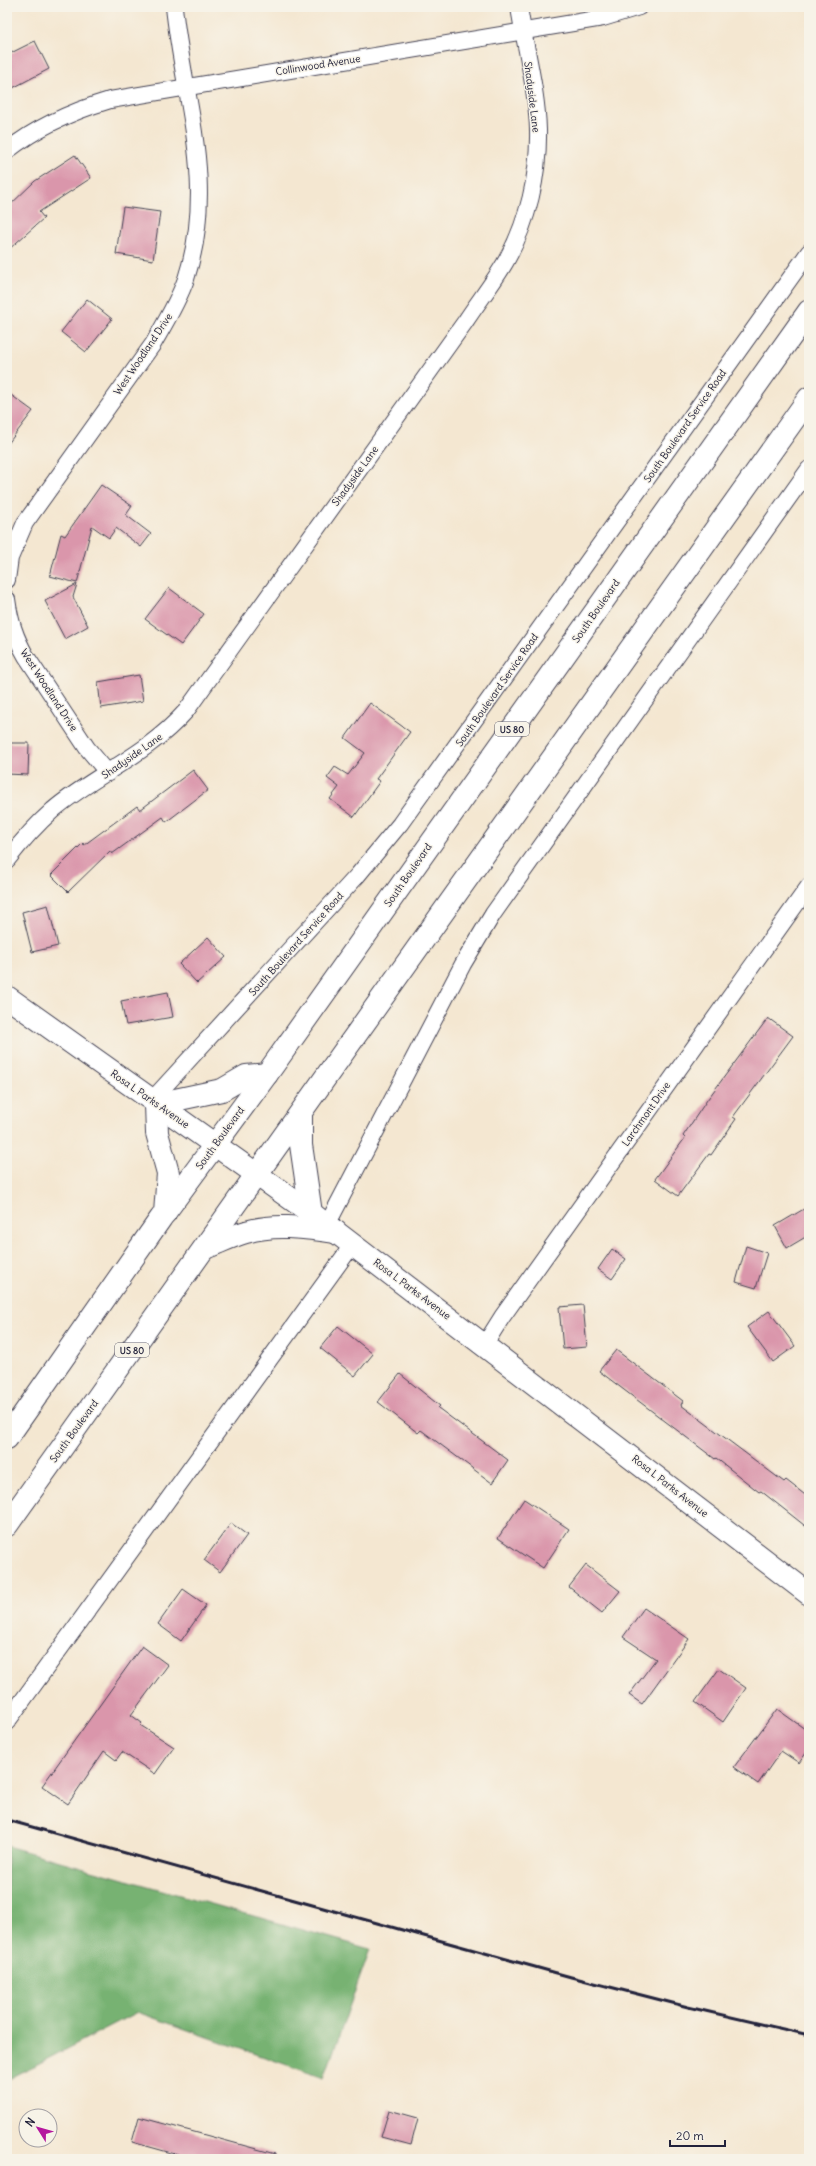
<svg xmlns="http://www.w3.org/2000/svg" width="816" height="2166" viewBox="0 0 816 2166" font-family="Delius,sans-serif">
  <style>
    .forest { fill: #77b272; stroke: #4c6a56 }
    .building { fill: #da96ab }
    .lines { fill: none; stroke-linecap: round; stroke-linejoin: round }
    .street-casing { stroke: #424052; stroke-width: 18 }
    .secondary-casing { stroke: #424052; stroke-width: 24 }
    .highway-casing { stroke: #424052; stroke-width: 24 }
    .street { stroke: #fff; stroke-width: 16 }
    .secondary { stroke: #fff; stroke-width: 22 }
    .highway { stroke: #fff; stroke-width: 22 }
    .rail { stroke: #22223b; stroke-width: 3 }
    .labels { text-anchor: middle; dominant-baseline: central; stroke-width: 3; stroke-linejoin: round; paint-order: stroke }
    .shield { fill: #f7f3e8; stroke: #62616f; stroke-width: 1 }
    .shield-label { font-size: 9px; font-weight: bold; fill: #22223b }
    .street-label { font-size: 10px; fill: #22223b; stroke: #f7f3e8 }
  </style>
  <rect width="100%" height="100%" fill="#f7f3e8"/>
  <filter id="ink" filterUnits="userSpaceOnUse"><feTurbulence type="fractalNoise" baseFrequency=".025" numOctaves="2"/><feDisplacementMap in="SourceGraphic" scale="8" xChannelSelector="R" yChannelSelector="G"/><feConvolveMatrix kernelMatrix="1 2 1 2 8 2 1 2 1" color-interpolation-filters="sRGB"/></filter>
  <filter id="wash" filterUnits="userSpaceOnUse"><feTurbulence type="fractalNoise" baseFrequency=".012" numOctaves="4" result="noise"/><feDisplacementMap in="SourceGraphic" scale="16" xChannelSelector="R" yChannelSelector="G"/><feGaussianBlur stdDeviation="0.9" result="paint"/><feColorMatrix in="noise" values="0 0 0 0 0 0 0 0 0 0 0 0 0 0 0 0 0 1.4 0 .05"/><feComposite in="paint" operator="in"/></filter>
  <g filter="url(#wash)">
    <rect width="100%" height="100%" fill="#f4e7d1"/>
    <path class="forest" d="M7,1846l363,103 -46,129 -187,-66 -130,68z"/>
    <g id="blocks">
      <g class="building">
        <path d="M35,41l14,28 -42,22v-36z"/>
        <path d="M75,155l16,23 -52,34 5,6 -37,33v-43l28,-27z"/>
        <path d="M123,207l37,5 -7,48 -37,-6z"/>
        <path d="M87,299l25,20 -26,33 -25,-20z"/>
        <path d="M7,392l26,19 -26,34z"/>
        <path d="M101,485l31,21 -6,9 25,19 -10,13 -25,-19 -7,10 -17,-12 -15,57 -27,-7 11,-42 4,2z"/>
        <path d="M77,584l-4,13 15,29 -23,13 -20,-38z"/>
        <path d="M169,588l35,26 -23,31 -36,-26z"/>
        <path d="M139,675l4,26 -42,7 -3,-26z"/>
        <path d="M370,703l40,29 -34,47 4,2 -26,36 -24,-18 9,-12 -12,-9 8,-11 13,8 17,-22 -20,-15z"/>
        <path d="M7,743h22l-1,32 -21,-1z"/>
        <path d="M193,770l15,20 -42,32 -3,-5 -51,37 -2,-3 -42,41 -17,-17 32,-32 1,2 53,-39 3,4z"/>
        <path d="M48,905l10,41 -26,6 -10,-40z"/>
        <path d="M208,937l18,20 -29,26 -18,-19z"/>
        <path d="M168,992l5,25 -47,8 -5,-24z"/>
        <path d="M768,1018l25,18 -60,81 3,2 -25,36 -2,-1 -31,42 -23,-17 30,-41 -2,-2 24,-36z"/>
        <path d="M809,1206v29l-22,13 -12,-22z"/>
        <path d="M746,1246l21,7 -11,35 -20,-6z"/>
        <path d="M612,1249l14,10 -14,20 -14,-10z"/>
        <path d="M583,1305l4,42 -24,2 -4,-42z"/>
        <path d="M769,1311l26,35 -22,16 -26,-35z"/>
        <path d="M338,1326l35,28 -18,22 -35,-28z"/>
        <path d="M616,1350l67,51 -2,4 103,77 2,-2 23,18v31l-48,-38 -2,1 -43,-34 -1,1 -116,-88z"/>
        <path d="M400,1374l40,32 -2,2 70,52 -16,23 -71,-53 -3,3 -40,-31z"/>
        <path d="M524,1499l45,30 -26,39 -45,-30z"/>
        <path d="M231,1523l16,12 -27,37 -16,-12z"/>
        <path d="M586,1565l34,26 -18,22 -33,-26z"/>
        <path d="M183,1589l23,16 -25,36 -23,-17z"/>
        <path d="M644,1608l45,31 -47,65 -13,-9 27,-36 -33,-22z"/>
        <path d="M142,1646l26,19 -37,50 11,8 -2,2 34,22 -19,27 -33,-22 -6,8 -12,-9 -36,53 -26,-18z"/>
        <path d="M719,1669l27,19 -23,34 -28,-20z"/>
        <path d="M777,1709l32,23v17l-10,14 -18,-12 -23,33 -24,-17z"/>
        <path d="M389,2110l29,8 -7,27 -30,-8z"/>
        <path d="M139,2117l136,37 -1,5h-81l-61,-17z"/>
      </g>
    </g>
  </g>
  <g filter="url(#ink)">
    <use href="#blocks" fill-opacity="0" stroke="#424052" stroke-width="1"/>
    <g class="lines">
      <defs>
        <g id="street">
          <path d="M7,151c31,-25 66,-40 103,-51l493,-82 36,-11"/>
          <path d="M7,580l3,-22 15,-35 128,-179c12,-21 25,-42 33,-65 31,-96 -2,-177 -12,-272"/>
          <path d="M7,599c3,22 8,38 19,57l61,92 21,25"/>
          <path d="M7,860c14,-18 29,-35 46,-50 44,-37 93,-54 133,-99l279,-389c13,-20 29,-40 41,-61 22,-39 33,-86 32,-131 -1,-40 -13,-83 -19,-123"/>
          <path d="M151,1101l206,-225 43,-52 409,-572"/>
          <path d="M327,1225l136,-261 30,-50 316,-445"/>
          <path d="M485,1344l17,-27 307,-431"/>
          <path d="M7,1722l346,-478"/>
        </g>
        <g id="secondary">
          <path d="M7,997l304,216 498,381"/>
          <path d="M301,1113v32l10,68"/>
          <path d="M165,1213l3,-40 -11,-40 -1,-29 66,-14 24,-14 21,-2"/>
          <path d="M205,1248c13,-5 27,-12 41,-16 29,-9 60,-4 90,0"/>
        </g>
        <g id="highway">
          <path d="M7,1438l154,-220 106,-144 542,-763"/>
          <path d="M7,1525l802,-1127"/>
        </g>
      </defs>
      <use href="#street" class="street-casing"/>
      <use href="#secondary" class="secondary-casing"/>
      <use href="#highway" class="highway-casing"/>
      <use href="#street" class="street"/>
      <use href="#secondary" class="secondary"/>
      <use href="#highway" class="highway"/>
      <path class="rail" d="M7,1820l564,157 117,30 121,28"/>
    </g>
  </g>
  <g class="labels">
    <g class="shield">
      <rect x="495" y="722" width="34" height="14" rx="3"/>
      <rect x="115" y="1343" width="34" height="14" rx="3"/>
    </g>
    <g class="shield-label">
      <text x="512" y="729">US 80</text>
      <text x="132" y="1350">US 80</text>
    </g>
    <g class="street-label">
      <text transform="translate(318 65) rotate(-9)">Collinwood Avenue</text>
      <text transform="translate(532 97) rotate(83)">Shadyside Lane</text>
      <text transform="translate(143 354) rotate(-56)">West Woodland Drive</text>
      <text transform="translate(685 426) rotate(-55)">South Boulevard Service Road</text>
      <text transform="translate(355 476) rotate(-54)">Shadyside Lane</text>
      <text transform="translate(596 611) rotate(-55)">South Boulevard</text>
      <text transform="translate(49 690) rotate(57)">West Woodland Drive</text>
      <text transform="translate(497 690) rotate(-55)">South Boulevard Service Road</text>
      <text transform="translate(132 756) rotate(-35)">Shadyside Lane</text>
      <text transform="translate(408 875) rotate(-55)">South Boulevard</text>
      <text transform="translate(296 944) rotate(-48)">South Boulevard Service Road</text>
      <text transform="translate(150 1099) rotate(35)">Rosa L Parks Avenue</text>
      <text transform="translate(646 1114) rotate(-55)">Larchmont Drive</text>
      <text transform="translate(220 1138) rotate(-54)">South Boulevard</text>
      <text transform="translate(412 1289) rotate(37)">Rosa L Parks Avenue</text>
      <text transform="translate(74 1431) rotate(-54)">South Boulevard</text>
      <text transform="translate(670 1486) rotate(38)">Rosa L Parks Avenue</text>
    </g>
  </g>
  <rect width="816" height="2166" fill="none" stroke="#f7f3e8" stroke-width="24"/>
  <g transform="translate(38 2128) rotate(307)"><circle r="19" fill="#f7f3e8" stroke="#a29fa3"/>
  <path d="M0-3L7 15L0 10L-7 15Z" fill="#b5179e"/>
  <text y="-6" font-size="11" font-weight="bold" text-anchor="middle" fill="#22223b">N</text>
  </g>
  <path d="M670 2140v6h55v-6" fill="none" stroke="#22223b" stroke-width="2"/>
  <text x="676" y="2140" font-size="12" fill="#22223b" stroke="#f7f3e8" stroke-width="3" paint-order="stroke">20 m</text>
</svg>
